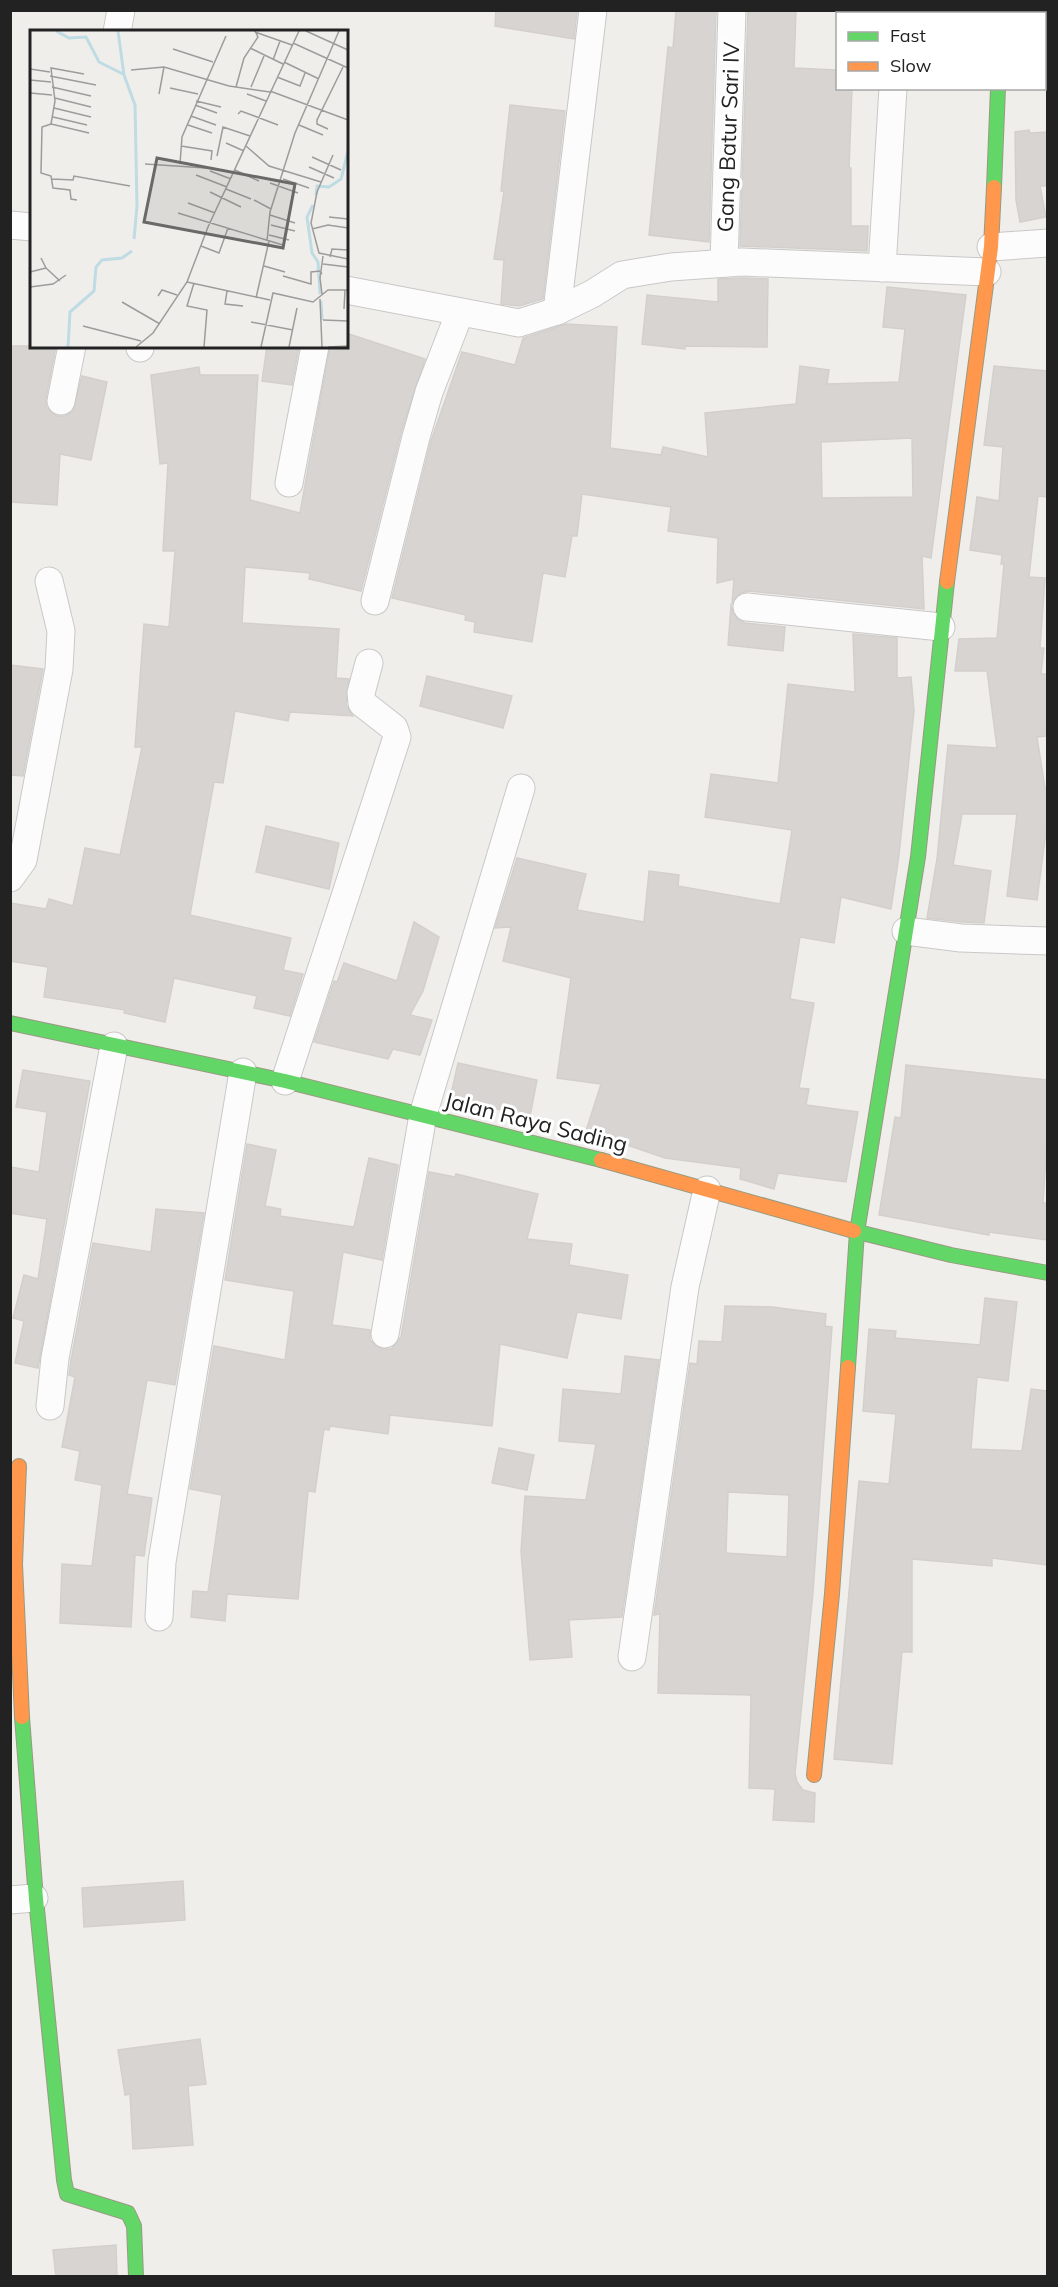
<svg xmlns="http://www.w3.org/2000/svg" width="1058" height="2287" viewBox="0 0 1058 2287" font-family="Mulish,sans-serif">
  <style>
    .building { fill: #d7d4d2; stroke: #d3d0cc; stroke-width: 1.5; fill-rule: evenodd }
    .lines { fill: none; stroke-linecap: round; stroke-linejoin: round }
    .street-casing { stroke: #c9c8c7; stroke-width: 29 }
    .fast-casing { stroke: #999a82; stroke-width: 16 }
    .slow-casing { stroke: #999a82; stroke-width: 16 }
    .street { stroke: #fdfcfc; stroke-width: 27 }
    .fast { stroke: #63d668; stroke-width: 14 }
    .slow { stroke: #ff974d; stroke-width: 14 }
    .labels { text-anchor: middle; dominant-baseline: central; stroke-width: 6; stroke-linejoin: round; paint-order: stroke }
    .street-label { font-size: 22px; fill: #222; stroke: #fff }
    .inset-river { fill: none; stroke: #bfdbe3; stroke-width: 3 }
    .inset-road { fill: none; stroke: #9e9c9b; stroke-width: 1.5 }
    .view { fill: #6a6968; fill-opacity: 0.15; stroke: #6a6968; stroke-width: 3 }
    .inset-edge { fill: none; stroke: #222; stroke-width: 3 }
  </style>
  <rect width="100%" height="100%" fill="#f0eeeb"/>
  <g class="building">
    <path d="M496,10h81l-3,29 -79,-13z"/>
    <path d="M676,10h40l-7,232 -60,-7 19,-188 5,1z"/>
    <path d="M748,10h48l-2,58 43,2v18h15l-3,80h2v58h17l-1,25 -127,-5z"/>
    <path d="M510,105l55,6 -22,188 -24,7 -18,-2 3,-44 -10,-1 10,-68h-3z"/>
    <path d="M1029,130l1,3 17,-1v54h-7l6,31 -26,5 -4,-22 -1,-68z"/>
    <path d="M742,278l26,1 -1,68 -82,-1v3l-43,-5 5,-49 71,7v-23z"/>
    <path d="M887,287l79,8 -35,263 -9,-2 2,53 -175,-18 -9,2 -8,11 2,-25 -17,4 1,-45 -50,-7 3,-24 -89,-13 -5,42h-5l-7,41 -22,-4 -11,69 -58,-10 1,-10 -10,-2 1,-5 -74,-17 39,-157 31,-89 53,13 8,-27 43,-14 51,3 -7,121 51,7 2,-8 45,10 -3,-44 91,-9 4,-38 29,4 -2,14 72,-2 6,-53 -22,-2zM912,438l1,59 -91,1 -1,-56z"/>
    <path d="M346,333l79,26 -24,74 -40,158 -52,-12 1,-6 -65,-6 -3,56 97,6 -3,49 13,1 -3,26 7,11 -63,-4 -2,9 -53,-10 -12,72 -9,-1 -24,133 101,23 -8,32 20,4 -13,42 -36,-8 3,-12 -83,-18 -9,44 -41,-9 1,-3 -81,-13 4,-30 -38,-6v-58l36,6 3,-10 24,7 12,-58 35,7 22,-108h-7l9,-123 25,3 6,-76h-12l5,-88 -8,1 -9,-89 48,-8 1,8h58l-8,125 50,13 30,-167h16z"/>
    <path d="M10,346h46l-10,52v9l11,9h8l8,-5 9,-35 25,6 -16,78 -31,-6 -3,51 -47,-3z"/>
    <path d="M267,346h32l-7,39 -30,-4z"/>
    <path d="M994,366l53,5v126l-9,-1 -9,81 16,1 -5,70h4l-3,26h6v62l-10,1 8,51h2v36l-10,76 -30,-4 10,-82h-55l-9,51 38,6 -7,52 -22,-1 -35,-4 10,-59 11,-114 49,3 -10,-77h-32l4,-32 38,-1 7,-74h-3l1,-9 -32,-5 7,-53 22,4 4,-54 -19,-2z"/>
    <path d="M731,606l6,13 8,4 40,4 -2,24 -55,-6z"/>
    <path d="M853,634l44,4v40l14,-1 3,34 -15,144 -8,54 -50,-12 -7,46 -34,-6 -10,62 24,4 -15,85 10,1 -3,16 52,7 -12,70 -68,-9 -4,16 -34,-10 1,-11 -76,-10 -79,-27 15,-47 -44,-6 14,-100 -68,-17 8,-34 -16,1 22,-70 69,16 -9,36 67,12 5,-51 30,4 -1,11 102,18 12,-74 -87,-13 6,-43 67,9 10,-99 67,8z"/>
    <path d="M10,665l33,4 -20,107 -13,-1z"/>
    <path d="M427,676l85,20 -9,32 -83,-22z"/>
    <path d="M266,826l73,17 -10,46 -73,-17z"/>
    <path d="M414,922l25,15 -16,54 -13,24 22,5 -12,35 -27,-6 -5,10 -74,-17 20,-61 3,1 7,-19 53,18z"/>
    <path d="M458,1063l79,17 -7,36 -80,-17z"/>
    <path d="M906,1065l141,15v60l-4,63h4v37l-58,-8v3l-110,-20 16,-98 6,1z"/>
    <path d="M23,1070l67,11 -52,287 -23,-5 9,-42 -11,-3 11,-43 14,4 9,-60 -37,-6v-46l29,5 8,-60 -31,-5z"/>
    <path d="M247,1144l29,6 -11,56 16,3 -1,7 74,11 15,-69 29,7 -16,95 -39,-8 -11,73 38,5v10l12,9h9l10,-12 28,-165 26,5 1,-3 82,20 -11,45 45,5 -3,21 59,10 -7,44 -44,-7 -10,46 -67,-14 -8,82 -102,-11 -2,19 -58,-8 -1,4 -5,-1 -9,63 -7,-1 -10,108 -71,-5 -2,27 -34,-4 2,-26 15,1 14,-97 -32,-6 24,-143 71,14 9,-69 -69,-11z"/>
    <path d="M156,1209l48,4 -29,172 -28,-5 -20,114 25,4 -8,58 -9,-1 -4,72 -71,-4 2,-59 30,2 10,-81 -27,-5 5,-29 -18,-4 13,-70 -6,-2 2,-15 22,-117 58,9z"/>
    <path d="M985,1298l32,4 -9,79 -31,-4 -6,72 51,2 9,-62 16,2v174l-55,-7v8l-80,-7v93h-10l-10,112 -58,-5 25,-278 30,3 7,-70 -33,-3 6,-82 27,2 -1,7 85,7z"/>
    <path d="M725,1306l47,1 54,7 -1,12 7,1 -19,265 -18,181 2,9 6,8 12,3 -1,29 -41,-2 2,-31 -26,-1 2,-93 -93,-2 2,-79 -6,1 36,-252 7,1 2,-23 23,1zM728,1492l61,3 -2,62 -61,-4z"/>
    <path d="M625,1356l34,4 -37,257 -53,3 3,37 -42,3 -9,-109 4,-55 61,4 10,-56 -37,-3 4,-52 58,5z"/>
    <path d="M499,1448l35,7 -7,35 -35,-7z"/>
    <path d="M183,1881l2,39 -101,7 -2,-39z"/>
    <path d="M200,2039l6,45 -18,2 5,59 -60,4 -3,-55 -5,1 -7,-45z"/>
    <path d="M116,2245l1,32h-61l-3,-27z"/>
  </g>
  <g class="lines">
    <defs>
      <g id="street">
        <path d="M898,14v-4"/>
        <path d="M117,32l4,-22"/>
        <path d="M10,225l22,2"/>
        <path d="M991,247l57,-4"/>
        <path d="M724,263l8,-253"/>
        <path d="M882,268l11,-180"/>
        <path d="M346,290l173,33 38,-12 35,-17 30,-19 49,-8 71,-5 245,10"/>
        <path d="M557,311l36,-301"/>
        <path d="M140,348v-2"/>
        <path d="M61,401l11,-55"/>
        <path d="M289,483l26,-137"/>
        <path d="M375,601l41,-164 13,-45 31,-80"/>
        <path d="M747,607l194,20"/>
        <path d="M10,878l13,-18 36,-191 2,-38 -12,-50"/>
        <path d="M906,931l55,7 87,3"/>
        <path d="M285,1081l112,-344 -3,-9 -32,-25 -1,-10 8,-30"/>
        <path d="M385,1334l38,-219 98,-327"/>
        <path d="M50,1406l5,-48 59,-312"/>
        <path d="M159,1617l3,-55 81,-490"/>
        <path d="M632,1657l53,-370 22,-97"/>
        <path d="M10,1900l24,-2"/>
      </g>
      <g id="fast">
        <path d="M994,187l4,-99"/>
        <path d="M10,1023l275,58 316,79"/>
        <path d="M854,1231l97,24 97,18"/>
        <path d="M848,1367l9,-135 61,-375 29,-275"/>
        <path d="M22,1717l14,182 28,281 3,14 61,19 6,13 2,50"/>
      </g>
      <g id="slow">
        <path d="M947,582l44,-335 3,-60"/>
        <path d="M601,1160l253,71"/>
        <path d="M19,1466l-4,98 7,153"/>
        <path d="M814,1775l18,-181 16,-227"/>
      </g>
    </defs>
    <use href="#street" class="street-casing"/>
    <use href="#fast" class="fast-casing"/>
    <use href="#slow" class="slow-casing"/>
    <use href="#street" class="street"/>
    <use href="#fast" class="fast"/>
    <use href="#slow" class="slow"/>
  </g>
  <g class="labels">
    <g class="street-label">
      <text transform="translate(728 137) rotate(-88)">Gang Batur Sari IV</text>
      <text transform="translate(536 1122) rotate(14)">Jalan Raya Sading</text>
    </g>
  </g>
  <g transform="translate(30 30)">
    <rect width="318" height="318" fill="#f0eeeb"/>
    <path class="inset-river" d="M26,1l13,7 17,-1 13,25 24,12M88,1l6,44 11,30 2,101 -3,33M286,165l1,-9 12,1 12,-8 7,-28M283,175l-6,12 5,36 6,9 2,32M291,271l1,19M38,317l2,-35 24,-21 2,-24 6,-7 20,-2 10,-7"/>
    <path class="inset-road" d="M276,1l42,19M225,2l37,13M263,13l55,25M220,18l33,16M143,19l40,13M243,30l7,-19M254,32l35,17M0,39l20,3M101,40l33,-3 65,19 41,6M54,44l-33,-6 4,33 -4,23 38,9M20,46l46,9M247,47l23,9 5,-13M0,50l21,2M22,57l39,9M206,57l8,-29 14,-21 -3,-6M221,57l13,-31M140,58l28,6M240,61l78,29M0,63l22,2M129,64l5,-27M217,64l19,7M25,68l36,9M166,71l25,6M165,75l22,8M24,78l37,9M208,84l3,-3 37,14M161,86l25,9M23,87l34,8M21,94l-9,3 -1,46 10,3 2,12 17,2 1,9 6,1M158,95l24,8M269,95l24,10M298,99l-11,-5v-4l26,-53M196,113l18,8M151,116l31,5 -1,9M216,116l23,20 52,16M303,125l-16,37 -6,31 8,30 29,6M187,126l6,-29 27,9M282,127l29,13M115,134l61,4M150,134l2,-27 44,-101M279,137l25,11M205,140l24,11M180,141l21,8M166,145l31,12M22,149l21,1 1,-4 56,10M253,149l26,9M240,153l28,10M196,159l25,10M180,162l31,15M224,170l17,9M158,173l27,10M148,183l105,32M240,185l25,8M299,187l19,2M241,195l24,6M282,199l16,-4 20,3M239,205l20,5M237,211l3,-29 25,-79 44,-102M171,216l18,7 9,-25M300,227l2,-8 16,1M293,234l25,3M234,236l21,6M16,238l14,13M0,242l16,-4 -5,-10M253,246l28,8v-12l9,-1 2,3M157,252l83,18M164,253l-7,23 20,4 -3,37M0,257l23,-3 13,-9M197,261l-2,13 18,2M292,264l-2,-16 3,-22M128,266l4,-6 15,5M226,268l13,-57M290,269l2,48M92,272l38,22M314,279l1,-19M293,290l25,1M221,292l42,8M53,296l58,15M106,317l17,-14 34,-51 21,-55 91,-196M231,317l12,-54 40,9 15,-12h20M259,317l8,-39M298,317l20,-1"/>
    <path class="view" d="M127,128l138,26 -12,64 -139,-26z"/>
    <rect width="318" height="318" class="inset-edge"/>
  </g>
  <rect width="1058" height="2287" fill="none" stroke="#222222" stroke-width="24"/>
  <rect x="836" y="12" width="210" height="78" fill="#ffffff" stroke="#a7a7a7" stroke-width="1.5"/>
  <rect x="848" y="32" width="30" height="9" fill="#63d668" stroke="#a7a7a7" stroke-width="1.5"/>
  <text x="890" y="42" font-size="18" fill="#222222">Fast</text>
  <rect x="848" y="62" width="30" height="9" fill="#ff974d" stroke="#a7a7a7" stroke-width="1.5"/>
  <text x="890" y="72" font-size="18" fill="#222222">Slow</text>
</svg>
